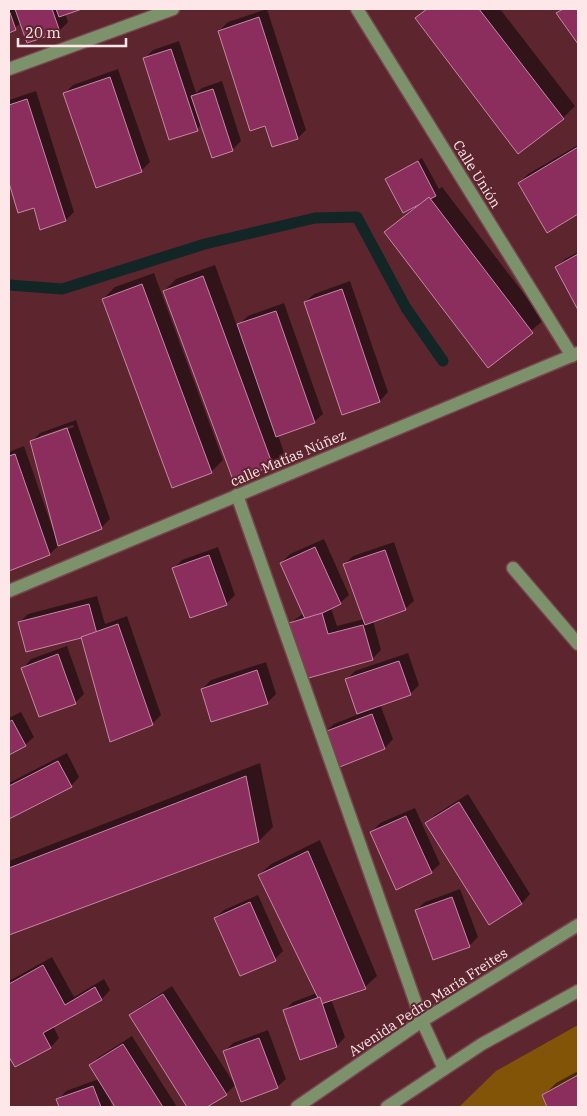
<svg xmlns="http://www.w3.org/2000/svg" width="587" height="1116" viewBox="0 0 587 1116" font-family="'IBM Plex Serif',serif">
  <style>
    .green { fill: #825407 }
    .shadow { fill: #0007; fill-rule: evenodd }
    .lines { fill: none; stroke-linecap: round; stroke-linejoin: round }
    .stream { stroke: #112625; stroke-width: 11 }
    .building { fill: #8b2e5e; stroke: #c488a2 }
    .minor-casing { stroke: #77454d; stroke-width: 15 }
    .minor { stroke: #7c926b; stroke-width: 12 }
    .labels { text-anchor: middle; dominant-baseline: central; stroke-width: 4; stroke-linejoin: round; paint-order: stroke }
    .street-label { font-size: 14px; fill: #fde7e9; stroke: #5d262f }
  </style>
  <rect width="100%" height="100%" fill="#5d262f"/>
  <path class="green" d="M578,1025v82h-119l37,-36z"/>
  <g class="shadow">
    <path d="M9,9h69l-13,4 3,9 -9,9 -38,-8 -12,9z"/>
    <path d="M267,9l39,121 -8,8 -32,-14 -47,-93 9,-9z"/>
    <path d="M426,9h74l75,97 -12,12 -147,-99z"/>
    <path d="M179,41l17,52 6,-5 20,-7 19,60 -9,9 -30,-26 -5,5 -53,-70 9,-9z"/>
    <path d="M118,69l32,93 -8,8 -45,16 -32,-93 8,-8z"/>
    <path d="M36,91l38,121 -8,8 -32,-14 -15,5 -10,-32v-79z"/>
    <path d="M578,145v68l-31,18 -28,-48 9,-9z"/>
    <path d="M422,158l17,31 3,-2 102,133 -56,46 -102,-134 30,-26 -29,-27z"/>
    <path d="M578,252v55l-22,-40 9,-8z"/>
    <path d="M215,265l22,61 11,-10 36,-13 39,111 -9,8 -36,13 6,18 -11,12 -39,14 -70,-188 12,-12z"/>
    <path d="M154,273l69,187 -12,12 -108,-173 12,-12z"/>
    <path d="M350,281l38,111 -8,9 -37,12 -38,-111 9,-8z"/>
    <path d="M76,420l34,99 -9,9 -42,17 -9,9 -41,16v-118l15,-6 29,84 2,-1 -24,-87 9,-9zM73,425l1,2 -34,12v-3z"/>
    <path d="M324,539l25,56 -9,8 -9,5 6,18 27,-7 -19,-55 8,-8 41,-14 20,59 -9,8 -32,12 8,29 -9,9 -82,-36 14,-10 -23,-50 9,-9z"/>
    <path d="M218,547l17,48 -9,9 -53,-35 9,-9z"/>
    <path d="M97,596l8,28 22,-8 34,99 -9,9 -70,-88 -63,-13 9,-9z"/>
    <path d="M67,646l17,48 -9,9 -52,-35 8,-9z"/>
    <path d="M408,653l11,32 -9,9 -30,10 13,35 -8,9 -47,18 -13,-34 9,-8 25,-10 -12,-35 8,-8z"/>
    <path d="M266,662l10,32 -9,9 -65,-14 9,-9z"/>
    <path d="M21,712l13,25 -9,8 -16,9v-36z"/>
    <path d="M67,753l12,24 -8,9 -62,32v-35z"/>
    <path d="M260,763l13,64 -14,14 -250,92v-72z"/>
    <path d="M468,794l62,100 -8,9 -33,20 -62,-99 8,-9z"/>
    <path d="M415,808l25,56 -9,8 -59,-40 8,-9z"/>
    <path d="M320,840l57,136 -12,11 -34,12 14,38 -8,9 -36,12 -17,-47 9,-9 24,-9 -58,-118 12,-11z"/>
    <path d="M460,889l18,48 -9,9 -53,-36 9,-8z"/>
    <path d="M258,895l25,56 -8,8 -60,-41 9,-8z"/>
    <path d="M52,957l22,40 30,-18 6,11 -8,9 -49,27 6,12 -8,9 -36,19 -6,-12v-73z"/>
    <path d="M172,986l63,99 -9,9 -21,13h-16l-58,-92 9,-8z"/>
    <path d="M268,1030l18,49 -9,8 -53,-35 9,-9z"/>
    <path d="M132,1036l45,71h-61l-7,-11 3,11h-52l-2,-7 8,-9 33,-12 -9,-14 9,-8z"/>
    <path d="M578,1071v36h-30l-4,-12 12,-12z"/>
  </g>
  <g class="lines">
    <path class="stream" d="M9,285l53,4 143,-45 110,-26 42,-1 49,91 37,53"/>
  </g>
  <g class="building">
    <path d="M15,9h37l8,23 -33,11z"/>
    <path d="M56,9h26l-23,8z"/>
    <path d="M427,9h52l85,110 -46,35 -103,-136z"/>
    <path d="M563,9h15v35l-22,-31z"/>
    <path d="M9,10l7,20 -7,3z"/>
    <path d="M259,17l39,122 -26,8 -7,-21 -15,5 -32,-100z"/>
    <path d="M171,49l27,82 -29,9 -26,-82z"/>
    <path d="M110,77l32,95 -46,16 -33,-95z"/>
    <path d="M213,89l20,62 -21,7 -21,-62z"/>
    <path d="M27,99l39,122 -26,9 -6,-22 -16,5 -9,-30v-78z"/>
    <path d="M578,147v67l-31,19 -29,-50z"/>
    <path d="M418,161l18,35 -33,17 -18,-34z"/>
    <path d="M429,197l104,136 -45,35 -104,-136z"/>
    <path d="M578,254v56l-23,-43z"/>
    <path d="M203,276l70,190 -40,14 -70,-189z"/>
    <path d="M142,284l70,189 -40,15 -70,-189z"/>
    <path d="M342,289l38,113 -38,13 -38,-113z"/>
    <path d="M276,311l39,112 -39,14 -39,-113z"/>
    <path d="M67,428l35,101 -44,17 -28,-105z"/>
    <path d="M15,454l35,101 -41,16v-115z"/>
    <path d="M315,547l26,57 -35,17 -26,-58z"/>
    <path d="M385,550l21,60 -41,15 -22,-61z"/>
    <path d="M209,555l18,50 -37,13 -18,-50z"/>
    <path d="M89,604l8,30 -71,18 -8,-30z"/>
    <path d="M322,613l6,21 35,-9 10,35 -68,19 -16,-56z"/>
    <path d="M118,624l35,101 -43,17 -29,-105z"/>
    <path d="M58,654l18,50 -37,13 -18,-49z"/>
    <path d="M399,661l12,34 -54,19 -12,-35z"/>
    <path d="M257,670l11,34 -57,18 -10,-33z"/>
    <path d="M372,714l13,35 -48,19 -13,-36z"/>
    <path d="M12,720l14,26 -17,9v-33z"/>
    <path d="M58,761l14,26 -63,32v-33z"/>
    <path d="M246,776l13,66 -250,93v-67z"/>
    <path d="M459,802l63,102 -33,21 -64,-102z"/>
    <path d="M406,816l26,57 -36,17 -26,-58z"/>
    <path d="M308,851l58,138 -45,15 -63,-129z"/>
    <path d="M452,897l18,50 -37,13 -18,-50z"/>
    <path d="M250,902l26,59 -36,15 -26,-58z"/>
    <path d="M43,965l22,40 30,-18 7,13 -59,33 8,15 -36,19 -6,-10v-73z"/>
    <path d="M163,994l64,101 -20,12h-20l-58,-92z"/>
    <path d="M320,997l17,50 -37,13 -17,-50z"/>
    <path d="M259,1038l19,50 -37,14 -18,-51z"/>
    <path d="M123,1044l40,63h-48l-26,-42z"/>
    <path d="M578,1075v32h-31l-5,-12z"/>
    <path d="M93,1086l8,21h-42l-3,-8z"/>
  </g>
  <g class="lines">
    <defs>
      <g id="minor">
        <path d="M357,9l215,347"/>
        <path d="M9,69l164,-60"/>
        <path d="M237,495l185,526 22,48"/>
        <path d="M513,568l65,76"/>
        <path d="M9,591l569,-238"/>
        <path d="M297,1107l125,-86 156,-96"/>
        <path d="M387,1107l95,-63 96,-53"/>
      </g>
    </defs>
    <use href="#minor" class="minor-casing"/>
    <use href="#minor" class="minor"/>
  </g>
  <g class="labels">
    <g class="street-label">
      <text transform="translate(477 174) rotate(58)">Calle Unión</text>
      <text transform="translate(288 458) rotate(-23)">calle Matías Núñez</text>
      <text transform="translate(428 1002) rotate(-33)">Avenida Pedro María Freites</text>
    </g>
  </g>
  <rect width="587" height="1116" fill="none" stroke="#fde7e9" stroke-width="20"/>
  <path d="M18 38v8h108v-8" fill="none" stroke="#fde7e9" stroke-width="2.5"/>
  <text x="25" y="38" font-size="15" fill="#fde7e9" stroke="#5d262f" stroke-width="4" paint-order="stroke">20 m</text>
</svg>
